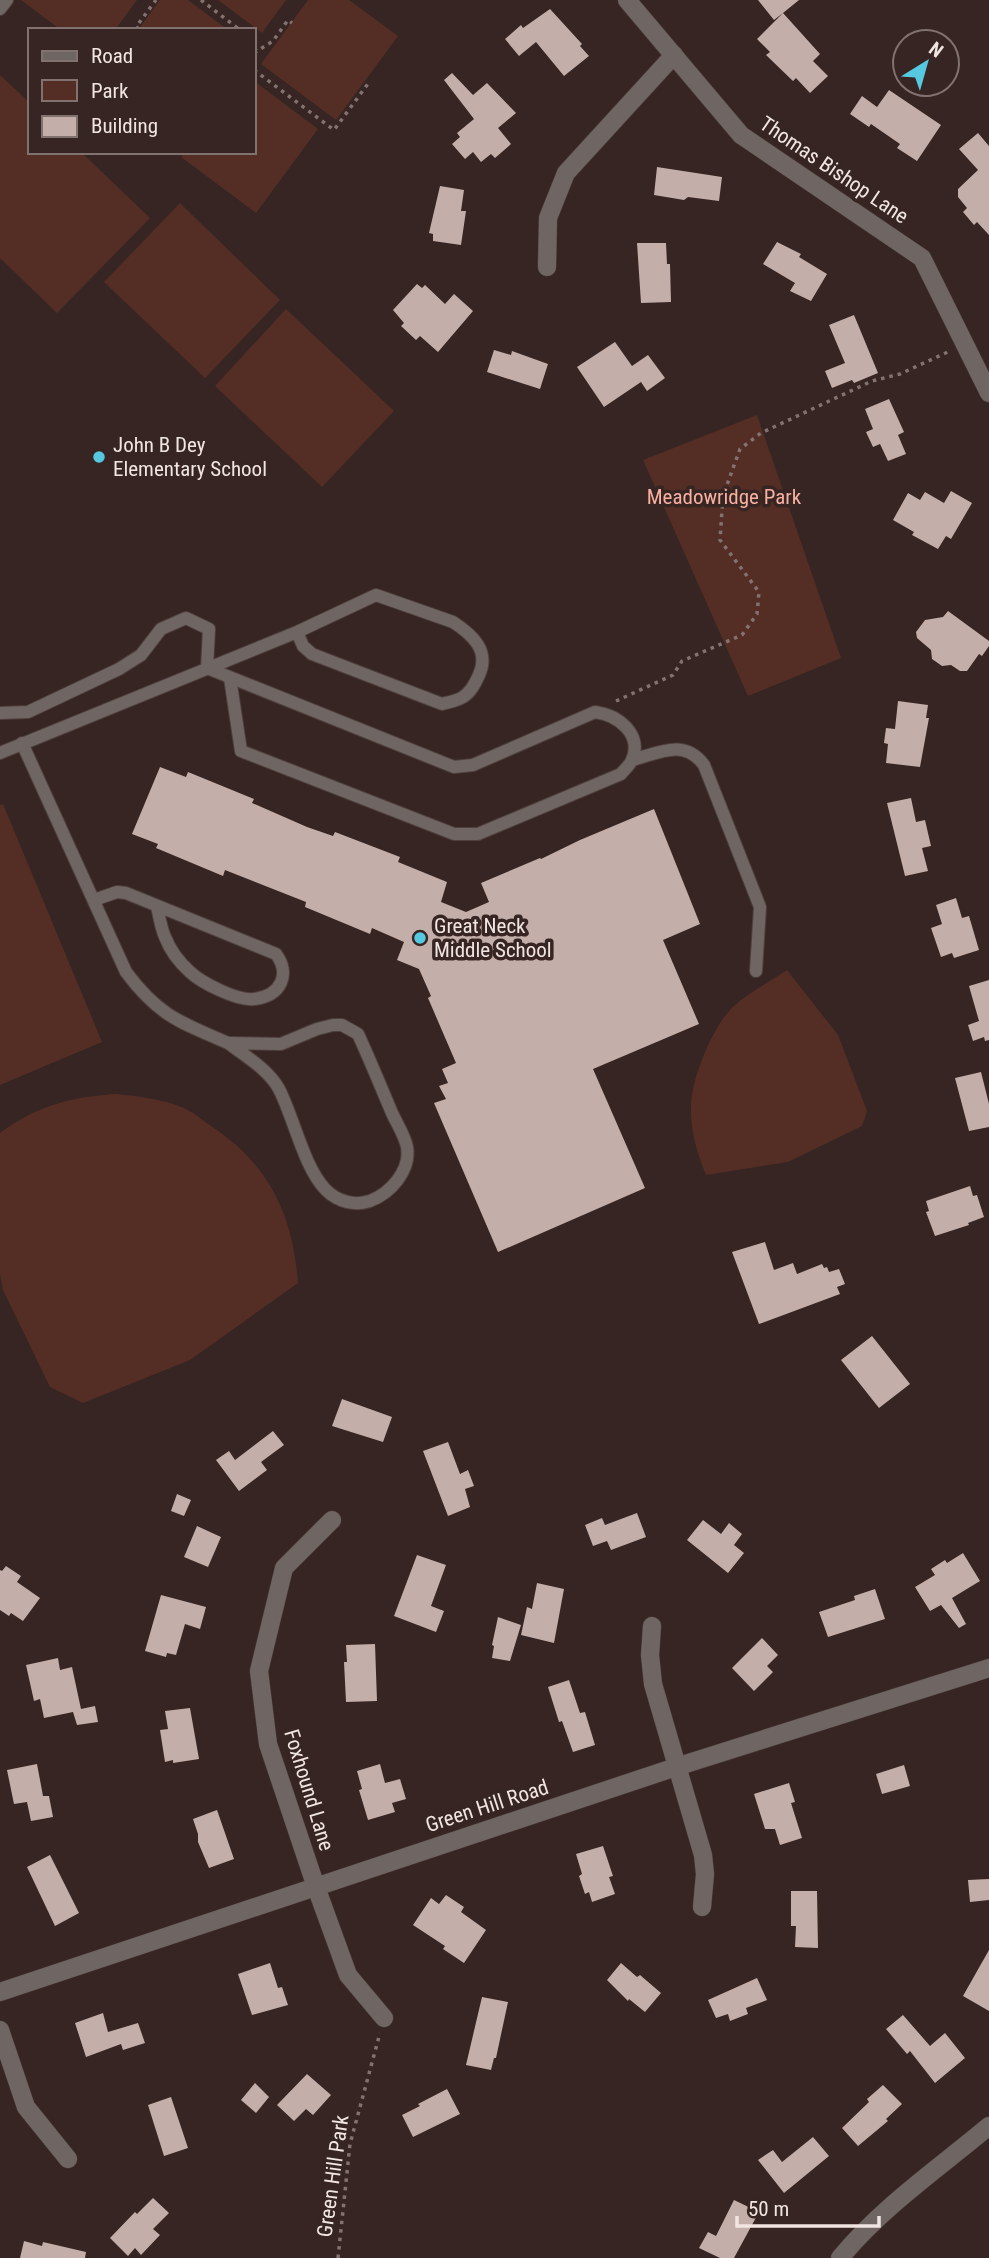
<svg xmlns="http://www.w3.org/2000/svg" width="989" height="2258" viewBox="0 0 989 2258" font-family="'Roboto Condensed',sans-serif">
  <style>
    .green { fill: #542e25 }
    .building { fill: #c4aea9 }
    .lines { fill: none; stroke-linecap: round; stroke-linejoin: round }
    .service-casing { stroke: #50403d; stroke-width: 14 }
    .minor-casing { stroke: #50403d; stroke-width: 19 }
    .path { stroke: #827370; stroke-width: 3.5; stroke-dasharray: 3.5 5; stroke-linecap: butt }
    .service { stroke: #6f6664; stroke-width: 12 }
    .minor { stroke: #6f6664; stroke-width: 18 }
    .poi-dot { fill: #56c9e0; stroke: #362522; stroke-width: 2.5 }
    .labels { text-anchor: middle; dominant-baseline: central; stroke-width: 7; stroke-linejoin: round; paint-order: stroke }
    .street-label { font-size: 21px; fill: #f1e5e2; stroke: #362522 }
    .poi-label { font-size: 21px; fill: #f1e5e2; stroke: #362522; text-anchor: start }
    .park-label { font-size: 21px; fill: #f8b0a0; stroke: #362522 }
  </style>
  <rect width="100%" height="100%" fill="#362522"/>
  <g class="green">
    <path d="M21,0h116l-22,30h-54z"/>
    <path d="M160,0h28l40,30h-90z"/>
    <path d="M218,0h68l-24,33z"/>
    <path d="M308,0h41l49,36 -62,84 -75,-56z"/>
    <path d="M0,75l30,28v49h51l69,66 -93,95 -57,-55z"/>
    <path d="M254,81l64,48 -62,84 -75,-56 4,-5h69z"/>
    <path d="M180,203l100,97 -75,78 -101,-96z"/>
    <path d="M286,309l108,102 -72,76 -107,-101z"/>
    <path d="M757,415l84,243 -93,38 -105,-236z"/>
    <path d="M3,804l99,238 -102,43v-280z"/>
    <path d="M787,970l51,65 29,76 -5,15 -74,36 -82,13c-8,-20 -15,-41 -15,-63 -2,-29 21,-85 42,-105 16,-15 36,-25 54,-37z"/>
    <path d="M115,1094c23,2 48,5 69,14 9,4 18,12 27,18 58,38 82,89 87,157l-108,77 -107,43 -33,-16 -47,-97 -3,-16v-141c36,-27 71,-36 115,-39z"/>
  </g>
  <g class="building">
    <path d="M758,0h41l-16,13 37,41 -7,7 15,15 -18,17 -14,-15 -3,3 -27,-26 4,-3 -13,-13 26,-26 -9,7z"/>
    <path d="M550,9l32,35 -2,2 9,10 -25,20 -28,-34 -17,14 -14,-17 16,-14 2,3z"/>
    <path d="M452,73l21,22 14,-12 29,30 -18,15 13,16 -16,14 -4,-4 -10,8 -8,-10 -8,7 -13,-15 8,-7 -3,-4 17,-14 -30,-39z"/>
    <path d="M889,90l52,35 -24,36 -20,-13 3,-4 -29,-20 -2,3 -19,-13 12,-18 15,11z"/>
    <path d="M978,133l11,13v89l-12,-13 -3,3 -11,-13 4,-4 -9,-11v-8l20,-19 -19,-21z"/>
    <path d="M657,167l65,10 -3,24 -31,-4 -4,3 -30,-5z"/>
    <path d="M440,186l24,4 -3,21h5l-5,34 -28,-4v-7l-4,-1z"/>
    <path d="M777,242l24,12 -2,3 28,17 -16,27 -21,-10 5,-8 -32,-19z"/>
    <path d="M637,243h29l1,21h3l1,38 -30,1z"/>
    <path d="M417,284l5,4 3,-3 20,19 9,-10 19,17 -35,41 -18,-16 -4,4 -15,-14 3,-3 -11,-13z"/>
    <path d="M854,315l24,58 -24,10 -2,-3 -20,8 -7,-17 20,-8 -16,-38z"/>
    <path d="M615,342l17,24 16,-11 17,23 -18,13 -6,-9 -37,25 -27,-40z"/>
    <path d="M494,350l17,5 1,-4 36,13 -8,25 -53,-17z"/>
    <path d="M889,399l15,33 -6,3 8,19 -18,7 -8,-17 -7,3 -7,-15 7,-3 -8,-20z"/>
    <path d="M951,491l21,12 -21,36 -5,-3 -8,13 -26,-14 2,-3 -21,-12 15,-27 12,7 5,-8 19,11z"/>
    <path d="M948,611l41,30v5l-7,10 -3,-2 -12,17h-7l-9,-6 -9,1 -10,-7 -1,-9 -14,-12 -1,-6 9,-12 18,-3z"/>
    <path d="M898,701l30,4 -2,13h3l-9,49 -34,-4 2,-19 -4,-1 2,-15 9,1z"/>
    <path d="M160,767l26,10 2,-5 66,27 -2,4 55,24 26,9 2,-4 65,25 -2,5 49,20 -6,20 25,10 23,-10 -8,-19 59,-25 1,1 39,-19 74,-31 46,115 -37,16 36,84 -106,45 52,119 -147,64 -64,-149 12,-4 -7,-13 9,-3 -6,-14 14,-6 -28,-65 3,-2 -12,-27 -22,-9 7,-18 -32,-14 -2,6 -65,-27 1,-5 -81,-32 -2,6 -67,-28 2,-4 -26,-10z"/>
    <path d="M911,798l5,24 9,-2 6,26 -9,2 6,23 -23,5 -18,-73z"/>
    <path d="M956,898l6,20 7,-2 10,34 -25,8 -2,-5 -11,4 -10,-29 11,-4 -6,-19z"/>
    <path d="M989,980v60l-4,1 -1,-4 -11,4 -5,-16 11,-4 -10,-35z"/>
    <path d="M981,1072l8,32v23l-20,4 -14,-53z"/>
    <path d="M970,1186l3,10 4,-1 7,22 -16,6 1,2 -34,11 -9,-24 3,-1 -3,-10z"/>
    <path d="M765,1242l9,28 19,-7 4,11 25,-10 2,4 3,-1 2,5 10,-3 6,15 -8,3 3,7 -81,30 -27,-72z"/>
    <path d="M872,1336l38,48 -31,24 -38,-48z"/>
    <path d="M342,1399l50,18 -9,25 -51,-16z"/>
    <path d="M273,1431l11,14 -23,17 6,8 -28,21 -23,-31 13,-9 6,9z"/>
    <path d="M448,1442l12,32 8,-4 6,16 -9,3 5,18 -22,9 -25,-65z"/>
    <path d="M177,1494l14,6 -7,16 -13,-5z"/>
    <path d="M637,1513l9,24 -35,13 -4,-9 -14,5 -8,-21 17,-7 3,7z"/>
    <path d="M703,1520l18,14 8,-11 13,11 -8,11 10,8 -16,20 -41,-33z"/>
    <path d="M197,1526l24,11 -13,30 -24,-10z"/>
    <path d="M963,1553l17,28 -28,17 14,26 -7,4 -18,-23 -11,6 -15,-24 20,-12 -4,-6 14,-9 2,3z"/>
    <path d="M417,1555l29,10 -15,41 13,5 -8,21 -42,-16z"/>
    <path d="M6,1566l15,10 -4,6 23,16 -17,23 -12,-8 -2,3 -9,-6v-40l2,1z"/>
    <path d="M537,1583l27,6 -10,54 -33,-8 6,-28 5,2z"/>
    <path d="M875,1589l10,30 -57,18 -9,-25 36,-12 -1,-4z"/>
    <path d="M161,1595l45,12 -6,22 -15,-5 -9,31 -9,-2 -1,4 -21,-6z"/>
    <path d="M498,1617l23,8 -11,36 -18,-3 2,-12 -2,-1z"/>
    <path d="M762,1638l16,17 -11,11 6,6 -19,19 -22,-23z"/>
    <path d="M375,1644l2,57 -31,1 -2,-40h3l-1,-17z"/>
    <path d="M58,1658l2,12 12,-3 9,42 14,-3 3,16 -21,3 -4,-13 -29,6 -4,-19 -6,2 -8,-36z"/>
    <path d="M569,1680l11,33 5,-1 10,33 -22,7 -11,-31 -3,1 -11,-35z"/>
    <path d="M190,1708l9,51 -26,4v-3l-8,2 -5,-32 8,-1 -3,-18z"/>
    <path d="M37,1764l6,32h6l4,21 -22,4 -4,-19 -13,2 -7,-34z"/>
    <path d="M380,1764l5,19 15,-4 6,20 -14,4 3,9 -27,8 -9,-30 3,-1 -5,-18z"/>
    <path d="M904,1765l6,21 -28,8 -6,-20z"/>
    <path d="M789,1783l6,19 -4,1 11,35 -22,7 -5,-16h-10l-11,-35z"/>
    <path d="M217,1810l17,49 -25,9 -11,-26v-8l-5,-15z"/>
    <path d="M603,1846l10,30 -4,1 6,17 -23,8 -3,-10 -4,2 -6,-18 3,-2 -6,-20z"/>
    <path d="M50,1855l29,58 -24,13 -28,-59z"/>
    <path d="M989,1879v21l-19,2 -2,-22z"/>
    <path d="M791,1891h26l1,57 -23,-1 1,-21h-5z"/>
    <path d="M446,1895l18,12 -3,5 25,18 -22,33 -21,-14 2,-3 -32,-21 18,-27 8,6z"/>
    <path d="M989,1950v61l-26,-15z"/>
    <path d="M270,1963l8,25 4,-1 6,18 -36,10 -14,-41z"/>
    <path d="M621,1963l16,14 3,-2 21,18 -16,19 -16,-13 -1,2 -21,-21z"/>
    <path d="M757,1978l10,22 -21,8 2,6 -18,7 -2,-7 -12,4 -8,-18z"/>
    <path d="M482,1997l26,5 -12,56h-2l-3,12 -25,-5z"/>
    <path d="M103,2013l5,19 30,-9 7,20 -22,7 -2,-6 -35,13 -11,-34z"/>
    <path d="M903,2015l27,31 15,-13 20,25 -30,25 -25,-32 -3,3 -21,-25z"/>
    <path d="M307,2074l24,21 -18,20 -7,-6 -12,12 -17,-16z"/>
    <path d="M255,2083l14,14 -13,16 -15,-13z"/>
    <path d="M883,2085l19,19 -16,15 2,2 -30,25 -16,-18 27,-26 -2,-3z"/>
    <path d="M447,2089l13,25 -47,23 -11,-22 18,-9 -2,-2z"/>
    <path d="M171,2097l17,51 -24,8 -16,-51z"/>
    <path d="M813,2137l16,19 -45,37 -26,-33 15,-10 9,12z"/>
    <path d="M153,2198l16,15 -16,16 7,6 -19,20 -6,-7 -7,8 -18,-18 25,-26 2,2z"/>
    <path d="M734,2200l25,12 -25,46h-14l-21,-10 9,-16 8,4z"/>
    <path d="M24,2241l18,5 1,-4 43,10 -1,6h-65z"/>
  </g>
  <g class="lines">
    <defs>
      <g id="service">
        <path d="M0,9l7,-9"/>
        <path d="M0,713l28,-1 91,-43 22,-14 20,-26 25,-11 23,11 -2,39 247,99 19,-2 122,-53c23,3 48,22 37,48 -2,5 -8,10 -11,14l-143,60h-24l-213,-83 -11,-73"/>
        <path d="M22,743l104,229c32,43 53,50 102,71"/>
        <path d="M0,753l297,-121 79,-37 77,27c20,13 37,29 26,53 -4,9 -8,17 -16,22 -6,4 -14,5 -21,7l-130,-50 -9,-8 -6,-14"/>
        <path d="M632,760c27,-7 52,-22 72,5l56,142 -4,64"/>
        <path d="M94,900l23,-8 9,1 150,61c15,20 5,42 -22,45 -17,2 -52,-16 -64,-27 -10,-9 -20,-22 -25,-35 -4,-9 -6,-21 -8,-31"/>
        <path d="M333,1025h9l16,9c12,26 23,53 34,79 5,11 13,23 15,34 4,23 -16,46 -37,54 -15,5 -32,1 -44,-11 -22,-22 -32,-72 -47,-101 -11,-20 -34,-33 -51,-46l53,1 36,-15z"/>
      </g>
      <g id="minor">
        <path d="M627,0l114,135 181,123 67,135"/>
        <path d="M547,267l1,-49 18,-45 108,-118"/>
        <path d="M332,1520l-48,48 -25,103 9,73 48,143 32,88 36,43"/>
        <path d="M652,1626l-2,29 3,29 50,171 2,19 -3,33"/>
        <path d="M0,1992l676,-225 313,-99"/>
        <path d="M0,2030l26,77 42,52"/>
        <path d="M840,2258c42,-51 99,-90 149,-132"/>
      </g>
    </defs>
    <use href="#service" class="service-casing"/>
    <use href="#minor" class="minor-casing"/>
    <g class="path">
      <path d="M201,0l39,30"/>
      <path d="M139,29l-3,-2 20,-27"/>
      <path d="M254,41l3,5 -2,5"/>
      <path d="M254,53l19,-12 15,-21 4,3"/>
      <path d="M254,70l80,60 36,-49"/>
      <path d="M177,154l2,-2"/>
      <path d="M616,701l57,-26 9,-14 60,-26 15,-21 2,-22 -39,-52 3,-44 17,-47 21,-16 111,-52 28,-7 50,-23"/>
      <path d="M338,2258l12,-114 30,-111"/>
    </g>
    <use href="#service" class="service"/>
    <use href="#minor" class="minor"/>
  </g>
  <g class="poi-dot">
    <circle cx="99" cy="457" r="7"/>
    <circle cx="420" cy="938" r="7"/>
  </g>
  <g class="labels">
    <g class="street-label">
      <text transform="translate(834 170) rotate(34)">Thomas Bishop Lane</text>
      <text transform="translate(309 1790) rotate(73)">Foxhound Lane</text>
      <text transform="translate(487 1806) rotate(-18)">Green Hill Road</text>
      <text transform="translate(333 2176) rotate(-82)">Green Hill Park</text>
    </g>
    <g class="poi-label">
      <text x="113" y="445">John B Dey<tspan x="113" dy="24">Elementary School</tspan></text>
      <text x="434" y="926">Great Neck<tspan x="434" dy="24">Middle School</tspan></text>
    </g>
    <g class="park-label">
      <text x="724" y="497">Meadowridge Park</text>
    </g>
  </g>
  <rect x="28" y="28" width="228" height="126" fill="#362522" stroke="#81726f" stroke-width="2"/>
  <rect x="42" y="51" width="35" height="10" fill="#6f6664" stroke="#81726f" stroke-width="2"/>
  <text x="91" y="63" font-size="21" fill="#f1e5e2">Road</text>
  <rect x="42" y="80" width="35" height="21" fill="#542e25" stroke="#81726f" stroke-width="2"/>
  <text x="91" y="98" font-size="21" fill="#f1e5e2">Park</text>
  <rect x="42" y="116" width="35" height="21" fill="#c4aea9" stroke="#81726f" stroke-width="2"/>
  <text x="91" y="133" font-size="21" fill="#f1e5e2">Building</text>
  <g transform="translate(926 63) rotate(37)"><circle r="33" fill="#362522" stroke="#81726f" stroke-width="2"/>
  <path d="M0-5L12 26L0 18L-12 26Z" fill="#56c9e0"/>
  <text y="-10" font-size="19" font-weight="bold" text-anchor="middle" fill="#f1e5e2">N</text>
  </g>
  <path d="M737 2216v10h142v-10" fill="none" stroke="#f1e5e2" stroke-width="3.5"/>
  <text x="748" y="2216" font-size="21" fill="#f1e5e2" stroke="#362522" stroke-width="5" paint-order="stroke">50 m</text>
</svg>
